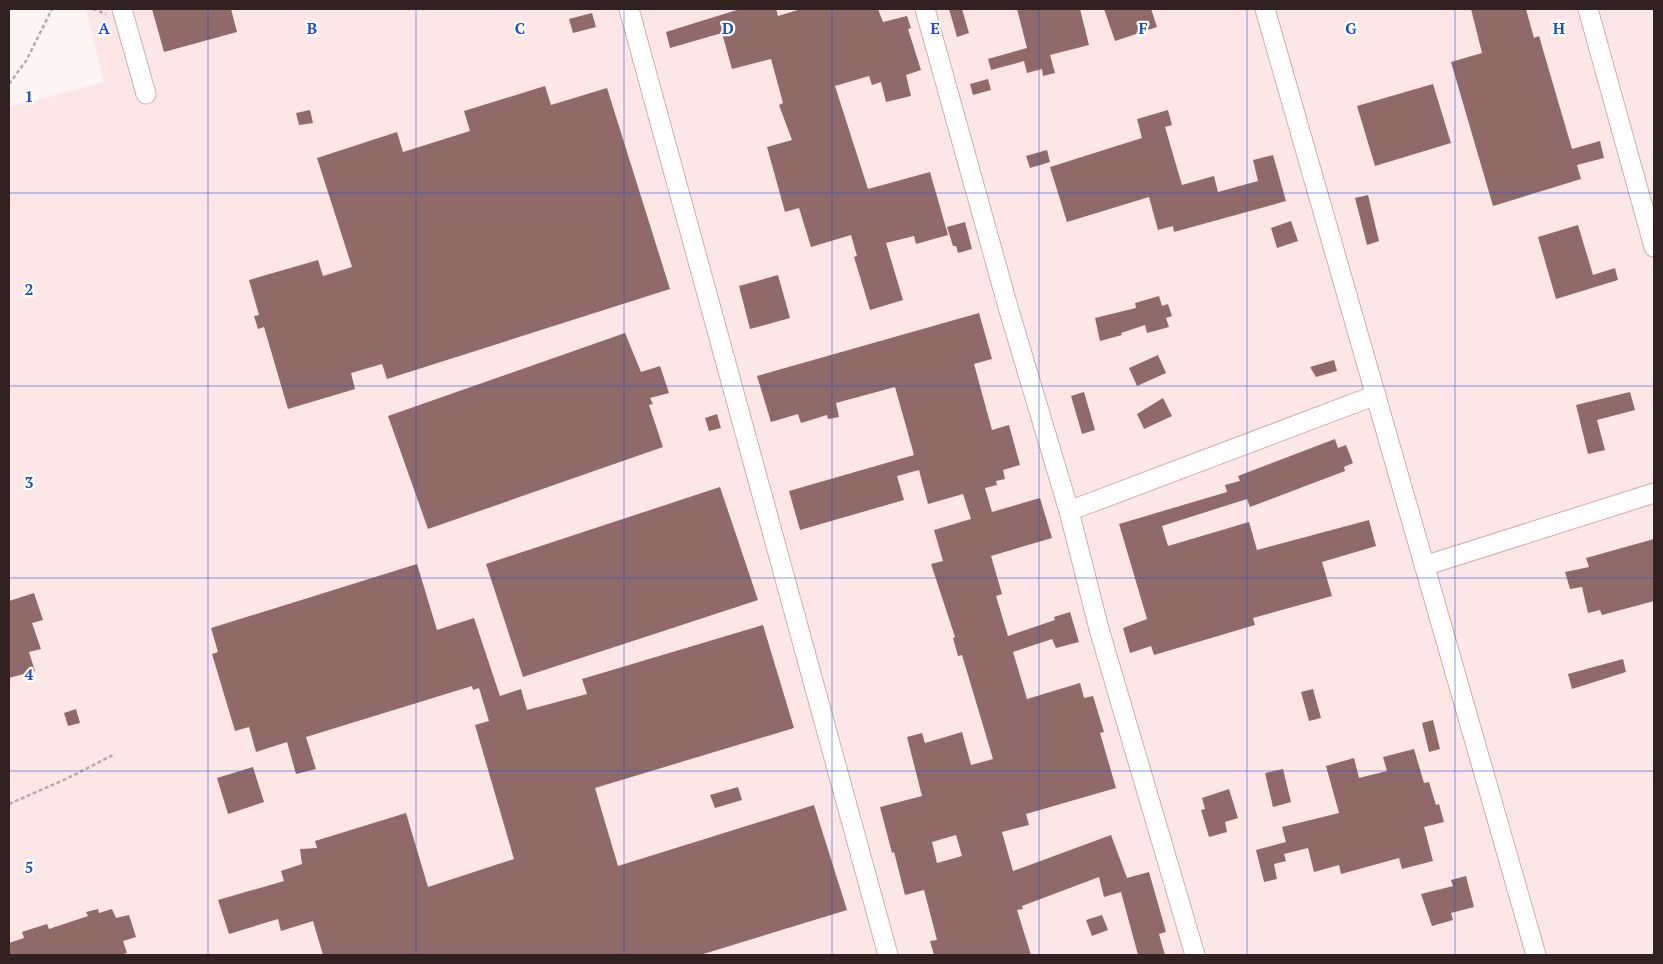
<svg xmlns="http://www.w3.org/2000/svg" width="1663" height="964" viewBox="0 0 1663 964" font-family="'PT Serif',serif">
  <style>
    .built { fill: #fce7e6 }
    .building { fill: #906a69; fill-rule: evenodd }
    .lines { fill: none; stroke-linecap: round; stroke-linejoin: round }
    .minor-casing { stroke: #d5acab; stroke-width: 21 }
    .path { stroke: #b6abab; stroke-width: 2.5; stroke-dasharray: 4 2.5; stroke-linecap: butt }
    .minor { stroke: #fff; stroke-width: 19 }
    .grid { fill: none; stroke: #1d4ed8; stroke-width: 1; stroke-opacity: 0.55 }
    .grid-label { font-size: 16px; text-anchor: middle; font-weight: bold; fill: #1d4ed8; stroke: #fff; stroke-width: 4.5; stroke-linejoin: round; paint-order: stroke }
  </style>
  <rect width="100%" height="100%" fill="#fdf4f4"/>
  <path class="built" d="M86,9h1568v946h-1645v-848l95,-25z"/>
  <g class="building">
    <path d="M152,9h79l6,23 -73,20z"/>
    <path d="M740,9h36l2,7 23,-7h77l5,13 24,-6 4,12 -3,1 13,41 -15,5 5,21 -25,6 -5,-20 -9,3 -3,-9 -34,10 33,103 62,-17 18,63 -32,9 -2,-8 -28,7 17,57 -33,10 -16,-53 3,-1 -6,-21 -40,12 -12,-39 -14,4 -18,-65 25,-7 -13,-35 4,-2 -12,-44 -39,10 -10,-36 -52,15 -4,-16z"/>
    <path d="M949,9h13l7,24 -12,4z"/>
    <path d="M1017,9h63l9,36 -39,10 5,18 -12,3 -1,-7 -15,4 -3,-12 -33,9 -3,-11 39,-11z"/>
    <path d="M1104,9h47l6,18 -42,14z"/>
    <path d="M1471,9h55l8,29 5,-2 33,113 28,-8 4,17 -27,7 4,14 -88,27 -42,-144 31,-9z"/>
    <path d="M592,13l4,14 -23,6 -4,-14z"/>
    <path d="M988,79l3,11 -18,5 -3,-11z"/>
    <path d="M1433,84l18,59 -76,23 -18,-60z"/>
    <path d="M545,86l6,19 56,-17 63,201 -283,90 -5,-15 -31,9 4,16 -67,20 -24,-82 -6,2 -4,-13 5,-1 -10,-35 69,-20 5,16 29,-9 -35,-109 80,-26 6,20 67,-21 -6,-20z"/>
    <path d="M310,110l3,13 -14,2 -3,-12z"/>
    <path d="M1168,110l4,15 -7,2 17,58 32,-9 4,16 40,-11 -5,-21 20,-5 13,46 -112,31 -1,-6 -15,4 -9,-33 -82,25 -17,-55 92,-29 -5,-19z"/>
    <path d="M1047,150l3,12 -20,6 -4,-12z"/>
    <path d="M1368,195l11,46 -12,4 -12,-47z"/>
    <path d="M1291,221l7,20 -21,7 -6,-20z"/>
    <path d="M965,222l7,27 -14,4 -2,-7h-3l-6,-19z"/>
    <path d="M1578,225l15,50 22,-7 3,12 -62,19 -18,-62z"/>
    <path d="M778,275l12,43 -40,11 -11,-43z"/>
    <path d="M1159,296l3,10 6,-2 4,12 -6,2 3,9 -22,6 -2,-8 -24,8 1,2 -22,6 -5,-23 41,-10 -1,-5z"/>
    <path d="M979,313l13,46 -18,5 18,66 17,-5 11,40 -17,5 2,9 -9,2 1,4 -12,3 7,24 48,-14 12,40 -61,18 11,38 -6,2 12,40 47,-16 -1,-3 16,-5 9,30 -23,6 -4,-9 -39,13 14,47 53,-16 4,15 9,-2 11,36 -4,1 16,55 -90,26 3,11 -27,7 11,39 98,-36 16,43 22,-6 17,60 -7,2 6,21h-27l-17,-63 -17,5 -5,-20 -77,29 1,3 -6,1 14,45h-97l-4,-14 7,-1 -13,-50 -19,5 -11,-43 -2,1 -12,-46 42,-11 -15,-59 15,-4 3,10 37,-11 9,33 22,-6 -31,-104 -4,1 -5,-18 2,-1 -24,-73 12,-3 -9,-31 37,-11 -8,-25 -35,10 -9,-34 -22,6 7,24 -104,30 -11,-39 125,-36 -19,-68 -59,16 3,14 -11,2 -1,-4 -26,8 -3,-9 -27,8 -14,-46zM956,835l6,21 -25,7 -5,-21z"/>
    <path d="M625,333l16,39 19,-6 9,27 -19,5 3,6 -4,1 14,42 -235,82 -40,-113z"/>
    <path d="M1158,355l8,18 -29,13 -8,-18z"/>
    <path d="M1334,360l3,11 -21,6 -6,-10z"/>
    <path d="M1084,392l11,38 -13,4 -11,-38z"/>
    <path d="M1630,392l5,18 -38,10 8,30 -17,4 -12,-49z"/>
    <path d="M1163,398l9,18 -28,13 -7,-15z"/>
    <path d="M717,414l4,14 -12,3 -4,-13z"/>
    <path d="M1335,439l3,9 8,-3 7,18 -9,4 1,4 -95,36 -3,-8 -85,27 6,20 81,-24 8,28 112,-30 7,26 -54,16 10,34 -79,22 2,7 -101,30 -3,-9 -21,7 -7,-25 24,-9 -28,-95 108,-32 -2,-7 15,-4 -2,-5z"/>
    <path d="M720,487l38,113 -235,77 -37,-113z"/>
    <path d="M1654,539v62l-52,14 -2,-5 -12,3 -6,-26 -12,2 -5,-17 24,-5 -3,-9z"/>
    <path d="M417,564l20,66 37,-12 26,78 21,-7 6,21 60,-16 -5,-15 181,-54 31,103 -199,60 23,78 196,-61 33,105 -147,45h-377l-10,-34 -32,10 -3,-12 -49,15 -11,-34 66,-19 -3,-10 21,-7 -2,-15 17,-1 -2,-7 91,-28 22,74 86,-28 -39,-134 14,-4 -10,-33 -6,2 -1,-4 -166,51 10,32 -20,5 -9,-32 -31,10 -7,-25 -14,4 -23,-77 6,-2 -7,-24z"/>
    <path d="M34,593l9,27 -11,3 9,26 -12,3 6,19 -26,7v-77z"/>
    <path d="M1623,659l3,13 -54,17 -4,-15z"/>
    <path d="M1313,689l8,29 -12,3 -8,-29z"/>
    <path d="M76,709l4,14 -12,3 -4,-13z"/>
    <path d="M1433,720l7,29 -11,3 -7,-29z"/>
    <path d="M1414,749l10,34 5,-1 7,23 3,-1 5,18 -20,5 9,34 -31,8 -3,-11 -58,16 -2,-9 -25,7 -6,-24 -24,6 2,7 -12,3 3,15 -13,3 -8,-32 30,-8 -4,-15 57,-14 -13,-47 28,-8 5,20 28,-7 -4,-14z"/>
    <path d="M253,767l11,35 -36,12 -11,-36z"/>
    <path d="M1283,769l8,33 -18,5 -8,-34z"/>
    <path d="M738,787l4,13 -27,8 -5,-13z"/>
    <path d="M1229,789l9,29 -13,4 2,10 -18,5 -8,-27 4,-1 -3,-11z"/>
    <path d="M1466,876l8,31 -23,6 2,7 -21,6 -11,-32 32,-8 -2,-6z"/>
    <path d="M98,909l1,4 13,-4 4,9 13,-3 7,22 -13,4 4,12 -7,2h-111v-12l15,-5 -2,-6 25,-8 2,5 39,-13 -2,-4z"/>
    <path d="M1102,915l6,15 -16,6 -6,-16z"/>
  </g>
  <g class="lines">
    <defs>
      <g id="minor">
        <path d="M122,9l24,85"/>
        <path d="M629,9l259,946"/>
        <path d="M925,9l83,298 61,204 30,118 96,326"/>
        <path d="M1265,9l271,946"/>
        <path d="M1588,9l66,238"/>
        <path d="M1069,511l307,-116"/>
        <path d="M1424,566l230,-73"/>
      </g>
    </defs>
    <use href="#minor" class="minor-casing"/>
    <g class="path">
      <path d="M93,9l13,5"/>
      <path d="M9,84l17,-23 26,-52"/>
      <path d="M9,804l59,-26 47,-24"/>
    </g>
    <use href="#minor" class="minor"/>
  </g>
  <path class="grid" d="M208,9v946M416,9v946M624,9v946M832,9v946M1039,9v946M1247,9v946M1455,9v946M9,193h1645M9,386h1645M9,578h1645M9,771h1645"/>
  <g class="grid-label">
    <text x="104" y="34">A</text>
    <text x="312" y="34">B</text>
    <text x="520" y="34">C</text>
    <text x="728" y="34">D</text>
    <text x="935" y="34">E</text>
    <text x="1143" y="34">F</text>
    <text x="1351" y="34">G</text>
    <text x="1559" y="34">H</text>
    <text x="29" y="102">1</text>
    <text x="29" y="295">2</text>
    <text x="29" y="488">3</text>
    <text x="29" y="680">4</text>
    <text x="29" y="873">5</text>
  </g>
  <rect width="1663" height="964" fill="none" stroke="#312121" stroke-width="20"/>
</svg>
